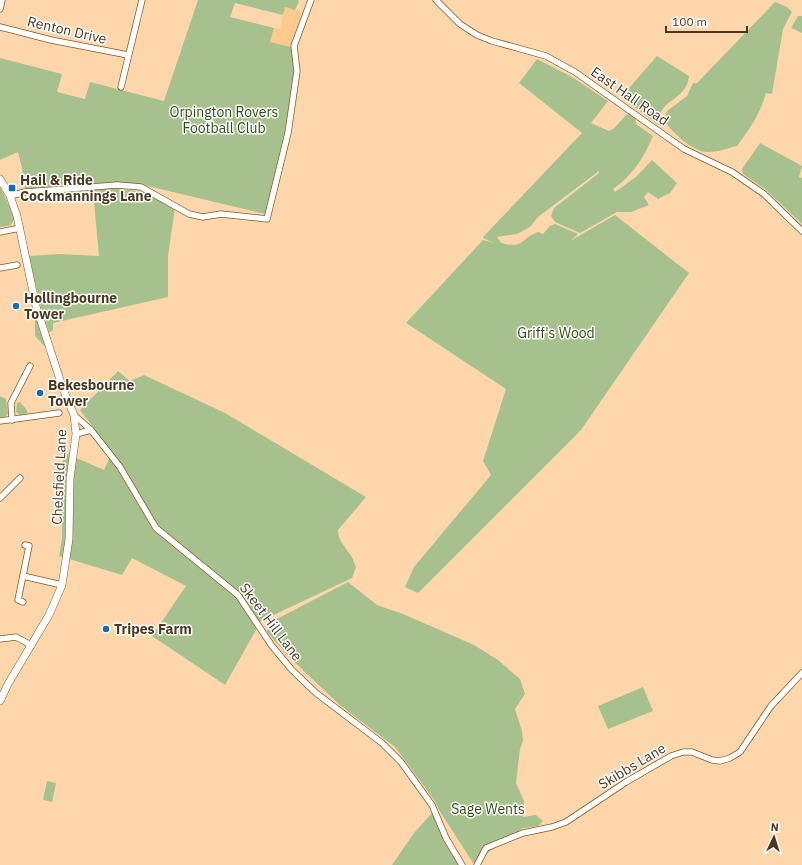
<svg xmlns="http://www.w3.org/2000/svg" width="802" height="865" viewBox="0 0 802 865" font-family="'IBM Plex Sans',sans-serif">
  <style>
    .built { fill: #ffca8c }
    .green { fill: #a6c18e }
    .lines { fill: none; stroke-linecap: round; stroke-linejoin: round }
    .minor-casing { stroke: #835921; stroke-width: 7 }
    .tertiary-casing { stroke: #835921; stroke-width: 8 }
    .minor { stroke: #fff; stroke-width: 5.5 }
    .tertiary { stroke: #fff; stroke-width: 7 }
    .poi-dot { fill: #126cb9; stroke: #fff; stroke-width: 1.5 }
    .labels { text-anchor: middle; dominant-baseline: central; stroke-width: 3; stroke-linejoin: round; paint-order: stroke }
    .street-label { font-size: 14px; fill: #4a3720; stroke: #fff }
    .park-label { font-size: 14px; fill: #314a12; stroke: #fff }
    .poi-label { font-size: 14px; font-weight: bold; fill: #4a3720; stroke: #fff; text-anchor: start }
  </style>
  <rect width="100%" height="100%" fill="#fdd7ab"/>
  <path class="built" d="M285,7l17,5 -11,35 -21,-5 4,-14 6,1z"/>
  <g class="green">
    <path d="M198,0h100l1,1 -4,9 -10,-3 -2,8 -48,-12 -5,14 44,11 -4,14 21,5 4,35 -9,48 -21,84 -122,-29 -61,-2 -57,6 -3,-21 -4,-16 -18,8v-102l62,16 -5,18 28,7 5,-17 74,19z"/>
    <path d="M775,2l12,5 5,5 -9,17 -11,65 -8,-1h2c-6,21 -16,36 -29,53 -9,2 -19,6 -28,6 -15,1 -38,-20 -45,-32l3,-9 20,-15 6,-13h4z"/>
    <path d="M798,16h4v17l-11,-5z"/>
    <path d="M657,56l32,20c-2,26 -35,23 -29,50l-39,-29z"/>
    <path d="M537,59l35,18 36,24 -17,22 18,8c9,-3 12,-14 21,-18l5,4 1,7 17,12c-9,22 -21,40 -40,53l2,3 21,-15 16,-17 25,23 -7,10 -12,6 -10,-7 -4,5 5,8 -18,7h-14l-37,21 -25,-11 -4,-6 3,-8 45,-35v-2l-61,46 -8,10 -13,7 -20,3 4,6c24,6 18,-4 37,-11l5,2 7,-8 5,-2 23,10 -8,7 45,-26 74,58 -108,157 -163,163 -13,-6 9,-20 77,-92 -8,-14 23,-72 -100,-66 77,-83 11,3 -11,-5 1,-2 98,-103 -63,-50z"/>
    <path d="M760,143l42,23 -3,11 3,1v46l-37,-35 -22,-15 -1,-5z"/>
    <path d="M0,187l15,31 -4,7 -11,2z"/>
    <path d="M106,188l42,4 27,16 -7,48v41l-115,26v8l-4,1 -8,-25 -12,-51 30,-2 40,2 -6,-65z"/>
    <path d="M35,311l13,36 -2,1 -11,-12z"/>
    <path d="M118,371l12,10 14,-6 81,38 141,84 -28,33c0,10 6,15 11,23 4,4 5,10 7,14l-4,11 -91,43 -36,64 -73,-49 34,-50 -54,-28 -10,17 -63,-19 3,-17 1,-87 41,18 8,-17 -32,-43z"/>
    <path d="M0,396l6,3 2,14 -3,4h-5z"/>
    <path d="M20,402l6,7 2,4 -8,2 -4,-3 1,-9z"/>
    <path d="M348,582l29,23 26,9 71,31 24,15 22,19 5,15 -10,15 7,22 1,10 -3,8 -4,34 8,18 -1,16 13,-2 7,6 -5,5 -15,2 -50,35 -34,-53 -4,-9 -40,-54 -54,-41 -50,-47 -24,-27 2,-9z"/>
    <path d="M643,687l10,24 -45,18 -10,-23z"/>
    <path d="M47,781l9,2 -4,19 -9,-2z"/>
    <path d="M432,813l31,52h-71l22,-32z"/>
  </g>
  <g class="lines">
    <defs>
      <g id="minor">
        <path d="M436,0l24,24 17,11 15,6 54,15 29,16 109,77 48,23 32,22 38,37"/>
        <path d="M0,9l2,-9"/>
        <path d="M0,27l51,13 77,15"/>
        <path d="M121,87l21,-87"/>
        <path d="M10,196l15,-4 42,-3 50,-4 24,2 48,27 14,3 18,-3 46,5 21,-86 9,-62 -3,-25 17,-46"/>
        <path d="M0,232l20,-4"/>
        <path d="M0,268l17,-3"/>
        <path d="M74,415l17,15 29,37 36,61 82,67 34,51 20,24 24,23 66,50 19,19 31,43 14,33 16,27"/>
        <path d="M12,420l-1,-17 19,-37"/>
        <path d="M0,421l59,-8"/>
        <path d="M76,434l15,-4"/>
        <path d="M0,498l20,-20"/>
        <path d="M23,576l39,9"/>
        <path d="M23,602l-5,-2 11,-54 -4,-1"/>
        <path d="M0,639l16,-2 15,8"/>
        <path d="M477,865l9,-17 37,-15 29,-6 14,-5 60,-40 45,-26 12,-4h9l20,8 8,1 10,-3 10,-6 31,-46 31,-33"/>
      </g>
      <path id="tertiary" d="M0,179l10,17 7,20 19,90 27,83 11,26 2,19 -6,45 -1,60 -7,46 -13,30 -41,69 -8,17"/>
    </defs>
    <use href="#minor" class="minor-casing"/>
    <use href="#tertiary" class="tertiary-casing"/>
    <use href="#minor" class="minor"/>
    <use href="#tertiary" class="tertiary"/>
  </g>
  <g class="poi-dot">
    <rect x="8" y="184" width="8" height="8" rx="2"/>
    <circle cx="16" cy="306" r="4"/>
    <circle cx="40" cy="393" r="4"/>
    <circle cx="106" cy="629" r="4"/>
  </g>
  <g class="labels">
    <g class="street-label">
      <text transform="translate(67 30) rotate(13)">Renton Drive</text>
      <text transform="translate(630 96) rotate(35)">East Hall Road</text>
      <text transform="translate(59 477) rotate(-87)">Chelsfield Lane</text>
      <text transform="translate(271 622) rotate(53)">Skeet Hill Lane</text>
      <text transform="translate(632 766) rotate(-31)">Skibbs Lane</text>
    </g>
    <g class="park-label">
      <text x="224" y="112">Orpington Rovers<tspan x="224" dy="16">Football Club</tspan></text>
      <text x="556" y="333">Griff's Wood</text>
      <text x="488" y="809">Sage Wents</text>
    </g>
    <g class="poi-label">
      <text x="20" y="180">Hail &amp; Ride<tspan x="20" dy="16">Cockmannings Lane</tspan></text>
      <text x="24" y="298">Hollingbourne<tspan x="24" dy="16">Tower</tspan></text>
      <text x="48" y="385">Bekesbourne<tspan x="48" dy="16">Tower</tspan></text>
      <text x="114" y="629">Tripes Farm</text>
    </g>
  </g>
  <g transform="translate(774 837) rotate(4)" stroke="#ffffff" stroke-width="3" paint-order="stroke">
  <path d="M0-3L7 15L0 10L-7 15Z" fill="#4a3720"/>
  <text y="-6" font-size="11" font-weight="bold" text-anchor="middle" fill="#4a3720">N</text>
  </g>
  <path d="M666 26v6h81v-6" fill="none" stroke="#4a3720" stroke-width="2"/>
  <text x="672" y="26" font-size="12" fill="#4a3720" stroke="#ffffff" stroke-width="3" paint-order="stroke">100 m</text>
</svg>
